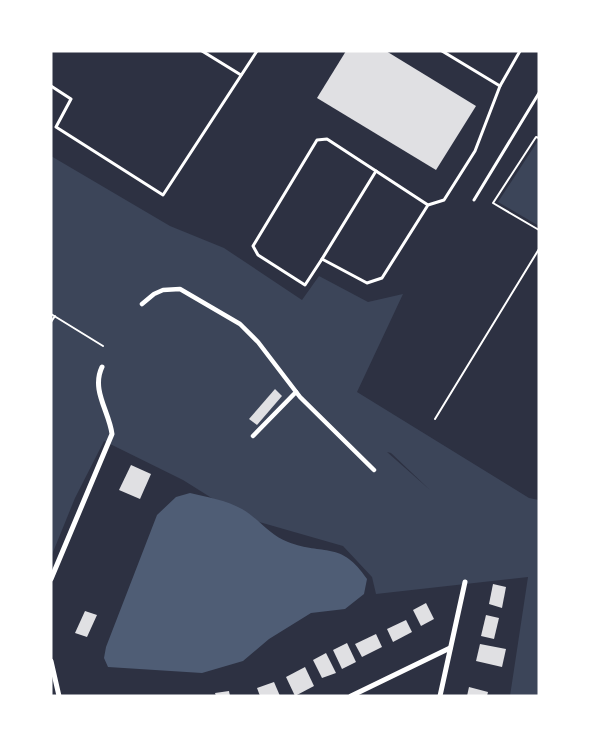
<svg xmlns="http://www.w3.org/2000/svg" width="590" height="747" viewBox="0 0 590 747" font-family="'Varela Round',sans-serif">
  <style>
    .green { fill: #3c4559; fill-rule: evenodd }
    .water { fill: #4f5d75 }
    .building { fill: #e0e0e3 }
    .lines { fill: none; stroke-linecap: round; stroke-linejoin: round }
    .path { stroke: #fff; stroke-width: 2 }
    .service { stroke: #fff; stroke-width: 3 }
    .pedestrian { stroke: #fff; stroke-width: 4.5 }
    .minor { stroke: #fff; stroke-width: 5 }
  </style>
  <rect width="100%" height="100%" fill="#2d3142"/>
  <g class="green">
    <path d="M539,139v87l-41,-24z"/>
    <path d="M51,156l119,70 54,22 78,52 17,-24 49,26 35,-8 -46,98 172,106 10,2v196h-29l18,-119 -152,17 -4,-17 -29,-31 -101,-29 -59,-37 -79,-39 -29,57 -24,59zM387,452l4,1 39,37z"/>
  </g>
  <path class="water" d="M190,493c17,4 36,7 52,16 16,9 27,26 46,33 36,14 53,-2 79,37l-3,15 -19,15 -34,4 -42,26 -26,22 -41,12 -94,-6 -4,-9 2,-11 51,-132 19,-18z"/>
  <g class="building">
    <path d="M346,51h40l90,55 -40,64 -119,-72z"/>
    <path d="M275,389l7,7 -25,29 -8,-6z"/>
    <path d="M131,465l20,9 -11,25 -21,-9z"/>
    <path d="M493,584l13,3 -4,21 -13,-4z"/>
    <path d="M426,603l8,16 -13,7 -8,-16z"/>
    <path d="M85,611l12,4 -10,22 -12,-4z"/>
    <path d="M486,615l13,3 -5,21 -13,-3z"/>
    <path d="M406,620l6,12 -19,10 -6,-13z"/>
    <path d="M376,634l6,13 -20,10 -7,-13z"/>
    <path d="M347,643l9,19 -14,7 -9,-19z"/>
    <path d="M480,644l26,5 -4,18 -26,-6z"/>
    <path d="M326,653l10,20 -14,5 -9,-18z"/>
    <path d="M305,667l9,19 -19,10 -9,-19z"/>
    <path d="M274,682l6,14h-20l-3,-8z"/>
    <path d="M469,687l19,5 -1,4h-20z"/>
    <path d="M229,691l1,5h-14l-1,-3z"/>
  </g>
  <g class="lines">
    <g class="path">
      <path d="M539,138l-3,-1 -43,66 46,27"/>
      <path d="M51,227v17"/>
      <path d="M51,314l52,32"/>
      <path d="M51,322l4,-6"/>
      <path d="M435,419l104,-170"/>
    </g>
    <g class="service">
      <path d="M202,51l39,24"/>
      <path d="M442,51l58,35"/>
      <path d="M51,86l20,13 -15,28 107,68 94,-144"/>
      <path d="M474,200l65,-107"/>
      <path d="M428,205l-101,-66 -10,1 -64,106 5,9 47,30 17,-26 45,24 15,-5 46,-73 16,-5 31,-49 25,-65 20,-35"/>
      <path d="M322,259l54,-88"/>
    </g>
    <g class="pedestrian">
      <path d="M142,304l12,-10 9,-4 17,-1 60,35 18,18 42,55 74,73"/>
      <path d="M253,436l43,-44"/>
    </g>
    <g class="minor">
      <path d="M51,579l61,-145c-3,-23 -21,-44 -10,-67"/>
      <path d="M51,661l8,35"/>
      <path d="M351,696l99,-48"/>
      <path d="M440,696l25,-114"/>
    </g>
  </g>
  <rect width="590" height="747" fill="none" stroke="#ffffff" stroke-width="105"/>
</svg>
